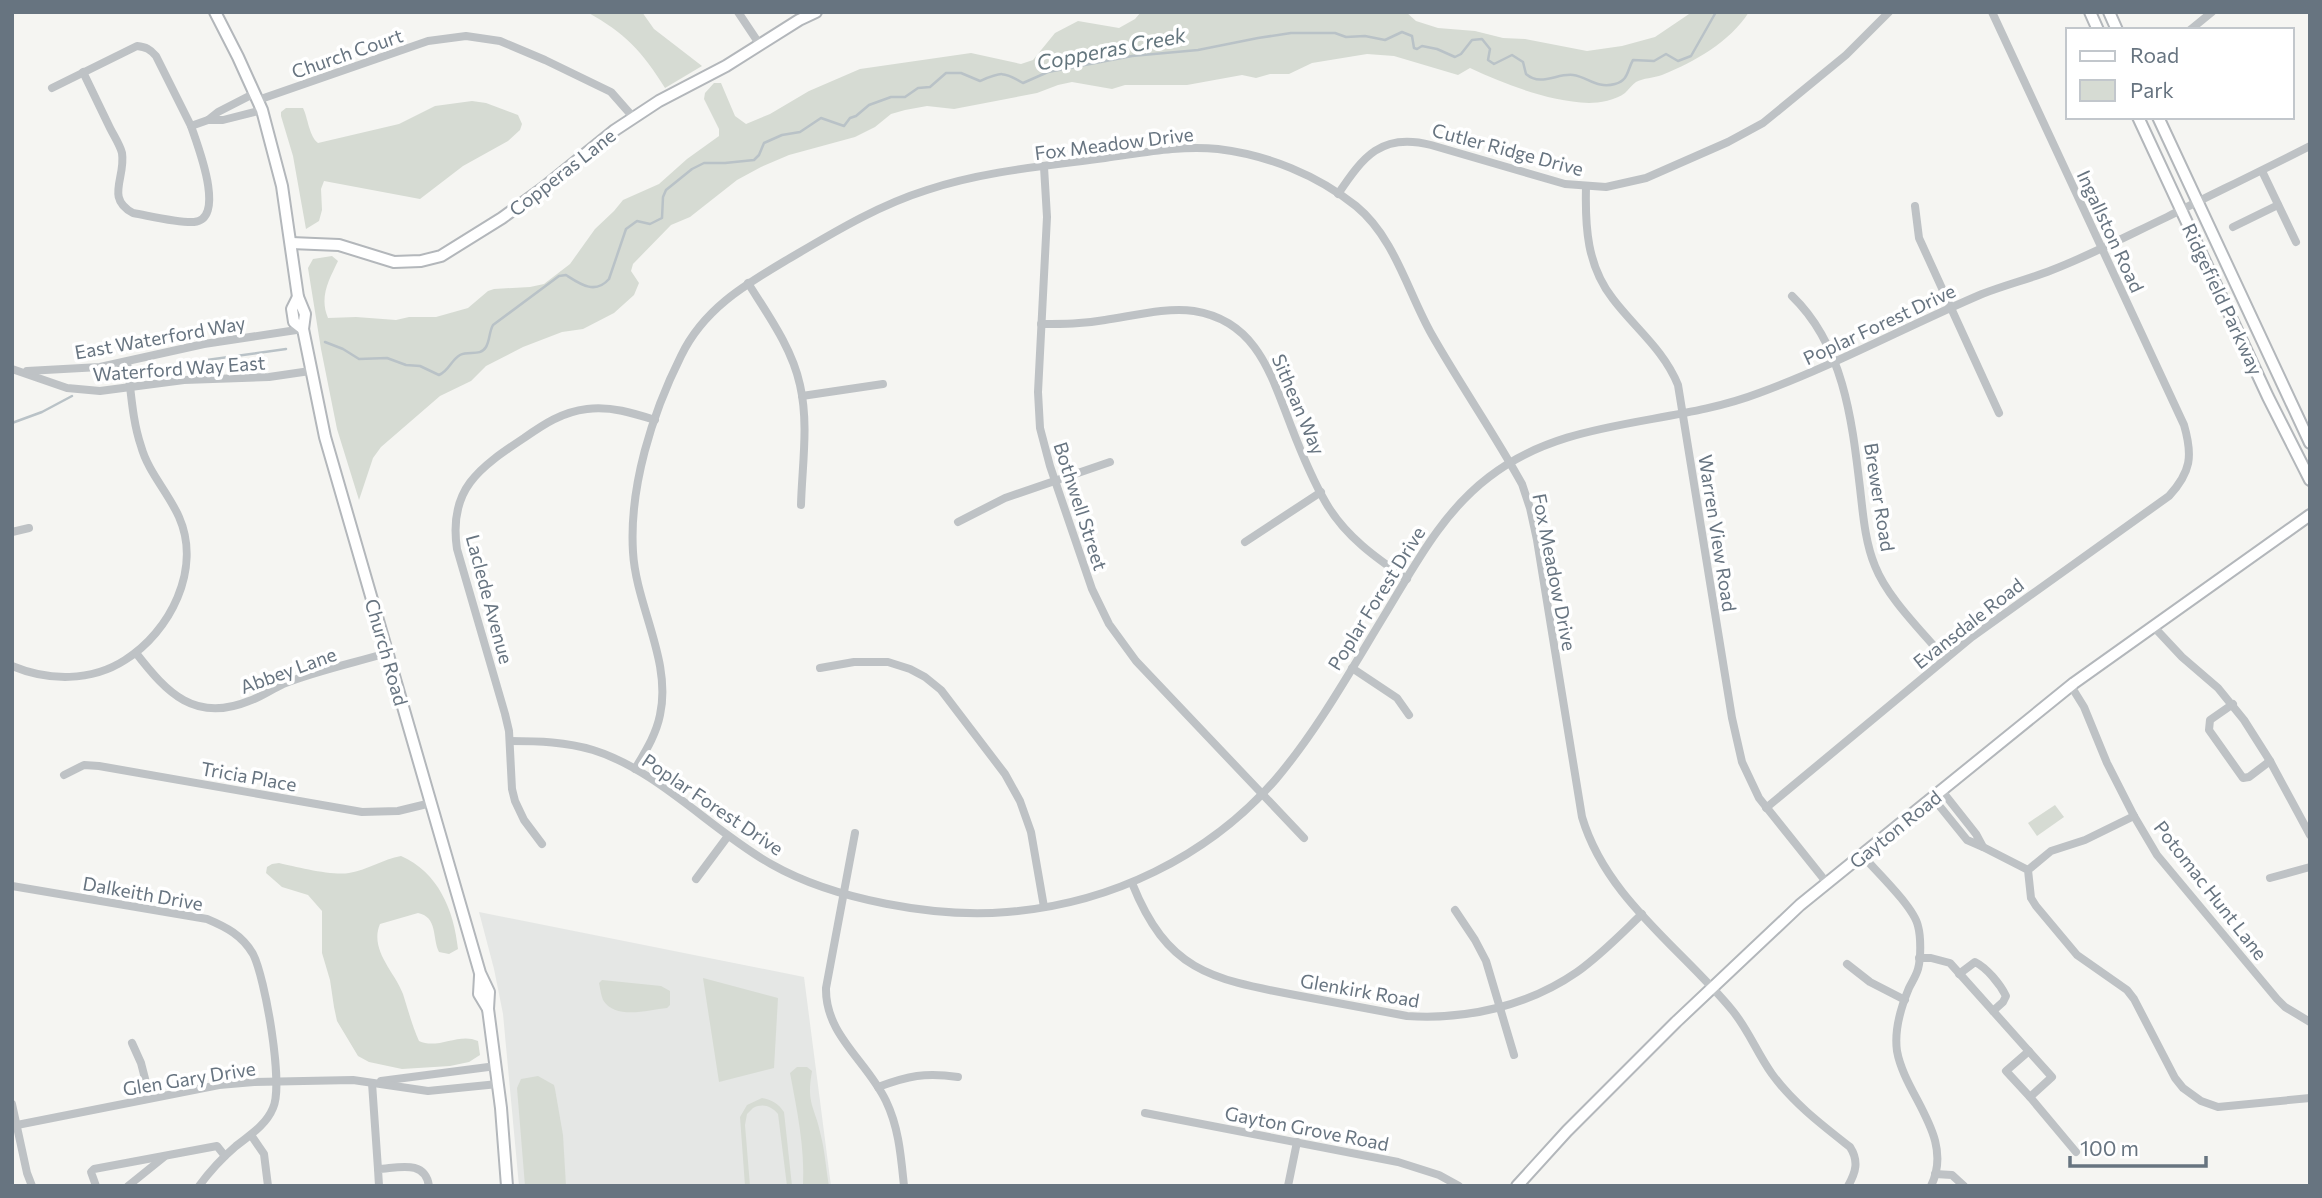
<svg xmlns="http://www.w3.org/2000/svg" width="2322" height="1198" viewBox="0 0 2322 1198" font-family="Commissioner,sans-serif">
  <style>
    .built { fill: #e5e7e5 }
    .green { fill: #d6dbd3 }
    .lines { fill: none; stroke-linecap: round; stroke-linejoin: round }
    .stream { stroke: #b9c2c7; stroke-width: 2.5 }
    .secondary-casing { stroke: #b3b7bb; stroke-width: 14 }
    .street { stroke: #bec2c5; stroke-width: 8 }
    .secondary { stroke: #fff; stroke-width: 10 }
    .labels { text-anchor: middle; dominant-baseline: central; stroke-width: 7; stroke-linejoin: round; paint-order: stroke }
    .street-label { font-size: 19px; fill: #677480; stroke: #fff }
    .water-label { font-size: 21px; font-style: italic; fill: #63757d; stroke: #fff }
  </style>
  <rect width="100%" height="100%" fill="#f5f5f2"/>
  <path class="built" d="M479,912l325,65 27,209h-312l-16,-172 -9,-45z"/>
  <g class="green">
    <path d="M587,12h55l12,17 48,37 -37,22c-23,-37 -40,-55 -78,-76z"/>
    <path d="M1141,12h265l10,9 22,7 37,3 28,7 22,1 62,12 35,-5 33,-9 37,-25h57c-19,30 -55,50 -87,63 -8,3 -19,3 -26,7 -4,3 -8,8 -11,11 -9,7 -26,10 -36,10 -42,-2 -82,-18 -119,-35l-12,7 -64,-19 -27,-2 -55,9 -23,11h-19l-14,4 -14,-3 -55,10h-62l-13,4 -40,-7 -14,3 -21,8 -83,16 -27,-3 -22,4 -14,4 -16,13 -20,10 -66,18 -28,12 -24,13 -47,37 -19,8 -38,39 -2,7 8,12 -5,12 -20,18 -31,16 -21,3 -39,15 -37,19 -15,15 -31,15 -59,51 -8,11 -14,42 -22,-71 -16,-80 -13,-81 5,-9 19,-3 6,5c-9,19 -19,36 -10,57l28,-1 40,3 13,-3h27l32,-9 20,-17 6,-2 36,-2 14,-3 26,-20 25,-35 19,-18 9,-11 36,-16 28,-25 32,-23v-7l-15,-30 1,-6 9,-10h7l14,33 11,8 24,-10 39,-23 51,-22 111,-16 50,11 12,-4 22,-27 23,-12 41,7 16,-9z"/>
    <path d="M472,101l14,2 32,12 4,9 -2,6 -12,11 -45,25 -43,33 -96,-18 -3,8 1,21 -3,11 -13,8 -13,-73 -12,-40v-4l5,-4h17c5,10 6,28 15,35l81,-19 36,-18z"/>
    <path d="M2055,805l9,12 -27,19 -9,-13z"/>
    <path d="M401,856c37,16 53,54 57,93l-9,5 -10,-2c-7,-14 -1,-35 -21,-39l-38,11c-11,26 15,48 23,70 5,16 9,31 16,47 19,9 40,-9 59,0l2,14 -11,7 -19,4 -48,3 -33,-7 -11,-6 -21,-35 -3,-14 -4,-27 -8,-27v-42l-14,-16 -26,-8 -16,-14 1,-6 5,-3 7,-1c17,4 54,13 70,10 19,-3 34,-14 52,-17z"/>
    <path d="M703,978l75,20 -4,70 -55,14z"/>
    <path d="M602,980l59,6 9,5v14l-3,3c-19,2 -52,12 -64,-8 -2,-5 -3,-12 -4,-17z"/>
    <path d="M797,1067h10l5,4c-6,34 3,35 9,65 4,16 5,33 8,50h-26c2,-38 -6,-76 -13,-113z"/>
    <path d="M538,1076l16,9 1,4 8,46 3,51h-41l-8,-98 4,-9z"/>
    <path d="M762,1098c10,2 16,5 22,14l8,74h-5l-9,-72c-7,-8 -15,-11 -25,-6l-6,6 -2,11 5,61h-5l-5,-69 7,-12z"/>
  </g>
  <g class="lines">
    <g class="stream">
      <path d="M325,342l18,7 16,10 28,-1 19,7 14,1 19,9c10,-4 12,-15 21,-20 9,-5 20,2 26,-8 4,-7 3,-15 7,-22l66,-49 7,-1c14,9 29,20 43,4l17,-50 11,-8 13,3 12,-6 1,-21 3,-7 26,-21 12,-6h21l29,-3 5,-5 5,-12 18,-8 18,-3 21,-14 23,8 6,-8 6,-2 13,-11 22,-8h14l13,-9 12,-1 16,-14h15l19,8c21,-9 23,-10 43,2l25,-11 84,-16 66,-6 60,-12 33,-5h44l11,4 19,-1 20,4 17,-8 10,4 2,12 3,1 5,-3 15,3 18,8 6,-3 11,-14 10,-1 8,10 -2,11 6,4 18,-9 11,7 3,12c15,13 31,-1 47,1 15,2 24,14 42,9 14,-4 12,-14 18,-24l21,1 12,-7 12,7 13,-5 25,-44"/>
      <path d="M143,371l27,-6 116,-16"/>
      <path d="M98,383l17,-6"/>
      <path d="M12,423l30,-11 30,-16"/>
    </g>
    <defs>
      <g id="secondary">
        <path d="M215,12l23,45 24,53 20,76 16,111 7,17 -2,15 22,108 155,536 9,19 -1,17 13,99 6,78"/>
        <path d="M2090,12l8,18"/>
        <path d="M2109,12l8,18"/>
        <path d="M2138,117l130,280 42,83"/>
        <path d="M2158,117l152,326"/>
        <path d="M291,243l48,2 55,17 27,-1 20,-5 61,-38 40,-29 73,-59 44,-29 67,-35 73,-46 17,-8"/>
        <path d="M298,297l-6,12 2,13 9,7"/>
        <path d="M480,976l-1,18 9,15"/>
        <path d="M1517,1186l50,-55 109,-109 124,-117 274,-222 236,-168"/>
      </g>
    </defs>
    <use href="#secondary" class="secondary-casing"/>
    <g class="street">
      <path d="M738,12l22,33"/>
      <path d="M2190,30l22,-18"/>
      <path d="M83,72c9,19 18,37 27,56 4,8 10,17 12,25 4,25 -17,45 11,60 17,3 45,10 61,9 33,-3 3,-78 -3,-96"/>
      <path d="M52,88l85,-42c9,1 13,3 19,10l35,70 17,-6"/>
      <path d="M255,93l-37,19 -10,8h15l39,-10"/>
      <path d="M258,100l170,-59 38,-5 34,5 45,19 66,32 22,25"/>
      <path d="M1044,167l3,50 -9,175 2,36 10,38 42,123 17,35 27,37 168,177"/>
      <path d="M2262,171l34,71"/>
      <path d="M1586,187c-1,40 1,79 27,112 22,29 51,51 65,86l54,333 10,44 17,36 68,85"/>
      <path d="M1338,194c25,-37 43,-62 93,-49l134,39 41,3 40,-9 82,-36 35,-19 83,-68 43,-43"/>
      <path d="M1915,206l4,32 80,175"/>
      <path d="M2233,227l45,-22"/>
      <path d="M748,283c20,32 44,65 52,102 9,39 2,81 1,120"/>
      <path d="M1792,296c52,50 60,125 68,192 3,26 5,54 15,78 13,33 48,66 70,93"/>
      <path d="M1041,324c22,0 42,0 64,-4 28,-4 61,-13 89,-9 63,10 77,64 97,115 10,26 21,53 35,77 19,33 50,55 81,76"/>
      <path d="M12,369l55,19 33,3 84,-11 85,-3 41,-6"/>
      <path d="M27,371l73,-4 104,-23 99,-15"/>
      <path d="M802,396l81,-12"/>
      <path d="M958,522l47,-24 105,-36"/>
      <path d="M12,532l17,-4"/>
      <path d="M1245,542l76,-50"/>
      <path d="M2153,626l29,31 36,31 26,32 26,41 40,74"/>
      <path d="M136,653c31,40 59,70 113,48 12,-4 23,-12 34,-17 33,-13 70,-21 104,-31"/>
      <path d="M12,666c36,15 79,16 113,-6 45,-28 77,-91 54,-143 -11,-25 -31,-45 -38,-71 -9,-26 -10,-57 -14,-84"/>
      <path d="M820,668l34,-6h34l22,7 15,8 16,13 64,84 15,27 11,31 13,75"/>
      <path d="M1352,668l45,30 12,17"/>
      <path d="M2071,686l13,21 23,56 27,53 23,39 120,144 8,8 25,15"/>
      <path d="M2233,704l-23,16 -1,10 34,48 6,-1 21,-16"/>
      <path d="M510,741c29,0 56,1 83,9 65,20 119,81 178,114 63,36 165,54 236,48 103,-8 201,-55 269,-133 43,-51 76,-111 111,-168 29,-48 56,-99 102,-134 78,-61 181,-50 270,-84 76,-28 148,-67 223,-99 23,-9 47,-15 70,-24 39,-15 77,-35 115,-53 48,-24 96,-47 143,-71"/>
      <path d="M635,769c10,-17 21,-34 25,-54 12,-54 -24,-109 -27,-163 -4,-65 19,-138 48,-196 22,-46 62,-70 104,-95 46,-27 91,-55 142,-71 57,-19 119,-24 178,-32 37,-5 75,-13 113,-9 50,6 99,26 138,57 39,32 52,87 76,129 29,51 62,98 90,149l8,24 7,32 45,277c24,81 98,130 150,193 16,19 25,43 40,64 21,29 50,51 78,73 9,14 6,25 -2,39"/>
      <path d="M64,775l20,-10 15,1 263,46 36,-1 33,-8"/>
      <path d="M1933,798l34,42 16,7 -7,-13 -34,-43"/>
      <path d="M1766,808l206,-171 197,-141c22,-24 24,-40 15,-71l-192,-413"/>
      <path d="M855,833l-29,155c-1,47 41,73 60,113 13,27 15,56 18,85"/>
      <path d="M542,844l-18,-24 -9,-19 -3,-12 -3,-58 -4,-17 -48,-165c-9,-60 22,-81 67,-111 20,-14 38,-26 63,-29 24,-3 46,4 68,11"/>
      <path d="M1983,847l45,23 3,28 5,8 41,49 50,35 7,9 41,79 8,10 18,13 17,6 92,-9"/>
      <path d="M1862,855c14,16 52,52 56,71 3,11 3,32 0,43 -2,7 -6,13 -9,19 -8,19 -15,42 -12,63 8,45 58,86 34,135"/>
      <path d="M2028,870l23,-19 34,-11 49,-24"/>
      <path d="M2270,878l40,-11"/>
      <path d="M696,879l32,-43"/>
      <path d="M1132,883c35,87 77,96 163,112 37,7 74,14 112,21 59,4 121,-10 170,-44 24,-17 44,-38 65,-58"/>
      <path d="M12,886l195,33c19,8 35,16 46,35 12,23 31,131 20,154 -7,17 -23,27 -37,38 -14,12 -26,25 -37,40"/>
      <path d="M1455,910l20,30 11,21 28,94"/>
      <path d="M1919,958h12l19,5 102,114 -22,20 46,55"/>
      <path d="M1847,964l23,18 35,18"/>
      <path d="M1959,974l16,-12c12,6 25,22 31,34l-3,6 -10,9"/>
      <path d="M132,1043l9,20 9,35"/>
      <path d="M2029,1051l-23,20 24,26"/>
      <path d="M381,1081l115,-15"/>
      <path d="M372,1083l6,86"/>
      <path d="M878,1087c30,-11 47,-15 80,-10"/>
      <path d="M12,1104l15,69 5,13"/>
      <path d="M1145,1113l253,49 41,13 20,11"/>
      <path d="M12,1126l207,-41 35,-3 99,-2 75,11 70,-7"/>
      <path d="M251,1135l13,19 4,32"/>
      <path d="M1935,1174l17,1 12,11"/>
      <path d="M96,1186l-5,-14 3,-3 123,-23 8,10"/>
      <path d="M128,1186l36,-29"/>
      <path d="M379,1186l-1,-17c20,-1 47,-10 51,17"/>
      <path d="M1288,1186l9,-44"/>
    </g>
    <use href="#secondary" class="secondary"/>
  </g>
  <g class="labels">
    <g class="street-label">
      <text transform="translate(347 53) rotate(-19)">Church Court</text>
      <text transform="translate(1114 143) rotate(-7)">Fox Meadow Drive</text>
      <text transform="translate(1508 149) rotate(15)">Cutler Ridge Drive</text>
      <text transform="translate(562 172) rotate(-38)">Copperas Lane</text>
      <text transform="translate(2111 231) rotate(65)">Ingallston Road</text>
      <text transform="translate(2223 299) rotate(65)">Ridgefield Parkway</text>
      <text transform="translate(1879 324) rotate(-25)">Poplar Forest Drive</text>
      <text transform="translate(160 337) rotate(-10)">East Waterford Way</text>
      <text transform="translate(179 368) rotate(-4)">Waterford Way East</text>
      <text transform="translate(1299 404) rotate(67)">Sithean Way</text>
      <text transform="translate(1880 497) rotate(81)">Brewer Road</text>
      <text transform="translate(1081 506) rotate(72)">Bothwell Street</text>
      <text transform="translate(1718 533) rotate(81)">Warren View Road</text>
      <text transform="translate(1555 572) rotate(79)">Fox Meadow Drive</text>
      <text transform="translate(1376 598) rotate(-58)">Poplar Forest Drive</text>
      <text transform="translate(490 599) rotate(75)">Laclede Avenue</text>
      <text transform="translate(1968 623) rotate(-38)">Evansdale Road</text>
      <text transform="translate(387 652) rotate(74)">Church Road</text>
      <text transform="translate(288 670) rotate(-20)">Abbey Lane</text>
      <text transform="translate(249 776) rotate(10)">Tricia Place</text>
      <text transform="translate(713 804) rotate(34)">Poplar Forest Drive</text>
      <text transform="translate(1895 829) rotate(-39)">Gayton Road</text>
      <text transform="translate(2211 890) rotate(52)">Potomac Hunt Lane</text>
      <text transform="translate(143 893) rotate(10)">Dalkeith Drive</text>
      <text transform="translate(1360 990) rotate(10)">Glenkirk Road</text>
      <text transform="translate(189 1078) rotate(-9)">Glen Gary Drive</text>
      <text transform="translate(1307 1128) rotate(11)">Gayton Grove Road</text>
    </g>
    <g class="water-label">
      <text transform="translate(1111 48) rotate(-11)">Copperas Creek</text>
    </g>
  </g>
  <rect width="2322" height="1198" fill="none" stroke="#677480" stroke-width="28"/>
  <rect x="2066" y="28" width="228" height="91" fill="#ffffff" stroke="#c2c7cc" stroke-width="2"/>
  <rect x="2080" y="51" width="35" height="10" fill="#ffffff" stroke="#c2c7cc" stroke-width="2"/>
  <text x="2130" y="63" font-size="21" fill="#677480">Road</text>
  <rect x="2080" y="80" width="35" height="21" fill="#d6dbd3" stroke="#c2c7cc" stroke-width="2"/>
  <text x="2130" y="98" font-size="21" fill="#677480">Park</text>
  <path d="M2070 1156v10h136v-10" fill="none" stroke="#677480" stroke-width="3.5"/>
  <text x="2080" y="1156" font-size="21" fill="#677480" stroke="#ffffff" stroke-width="5" paint-order="stroke">100 m</text>
</svg>
